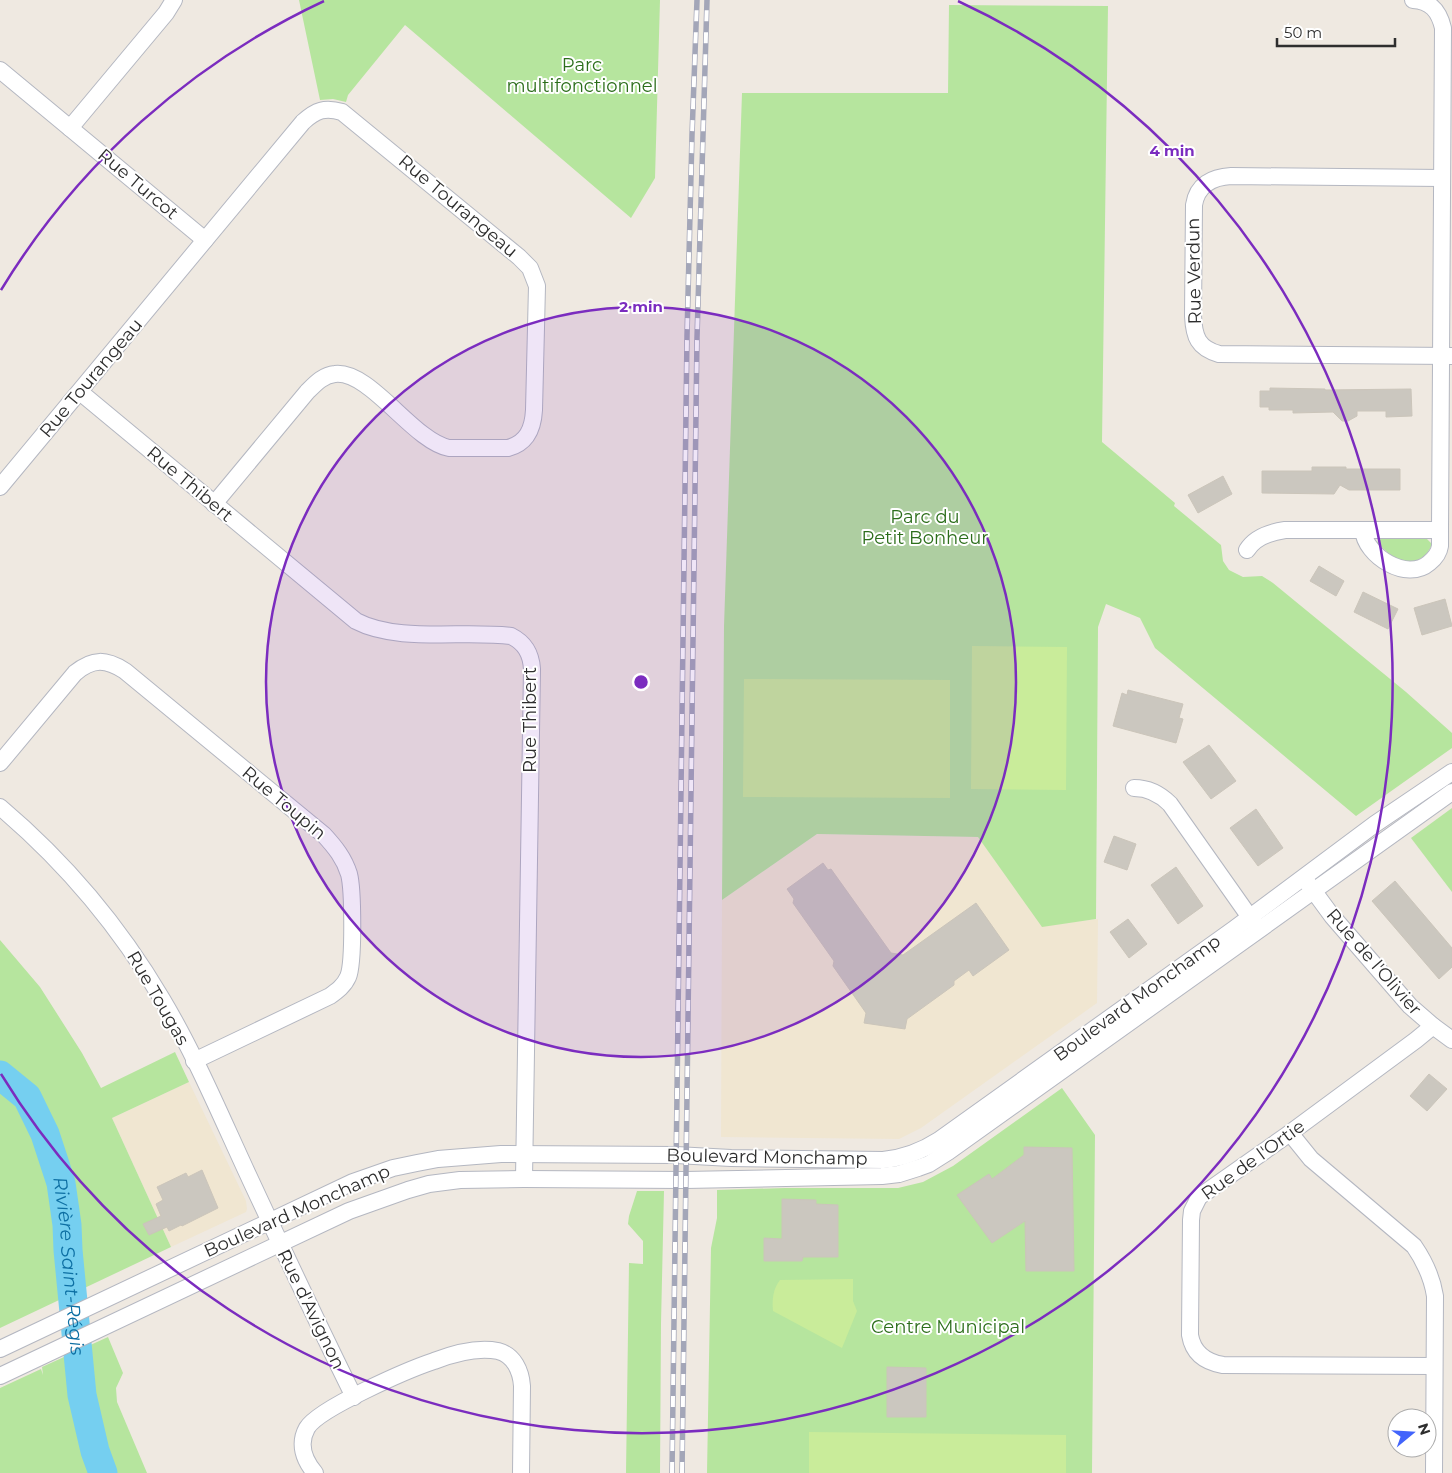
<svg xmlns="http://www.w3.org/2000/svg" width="1452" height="1473" viewBox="0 0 1452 1473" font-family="Montserrat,sans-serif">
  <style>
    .education { fill: #f0e6d1 }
    .green { fill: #b6e59e }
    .pitch { fill: #c9ec9a }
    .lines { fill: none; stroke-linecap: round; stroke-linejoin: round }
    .river { stroke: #75cff0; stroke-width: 29 }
    .building { fill: #cbc7bf; stroke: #cbc5ba }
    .minor-casing { stroke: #b4b7c1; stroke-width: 18 }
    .minor { stroke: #fff; stroke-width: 16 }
    .rail-casing { stroke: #a3a6b8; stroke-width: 5.5 }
    .rail { stroke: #fff; stroke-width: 4; stroke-dasharray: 11; stroke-linecap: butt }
    .ring { fill: none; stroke: #7b2cbf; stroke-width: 2.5 }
    .labels { text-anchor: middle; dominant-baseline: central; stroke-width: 4; stroke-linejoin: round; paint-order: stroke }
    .park-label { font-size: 18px; fill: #2c6e1b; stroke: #fff }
    .street-label { font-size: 18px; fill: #2e2e2e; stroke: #fff }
    .water-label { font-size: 19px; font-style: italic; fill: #0d6fa3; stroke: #fff }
    .centre { fill: #7b2cbf; stroke: #fff; stroke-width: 2.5 }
    .ring-label { font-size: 15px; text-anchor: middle; font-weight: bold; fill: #7b2cbf; stroke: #fff; stroke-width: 4; stroke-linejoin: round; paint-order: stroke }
  </style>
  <rect width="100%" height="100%" fill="#efe9e1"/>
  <g class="education">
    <path d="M817,834l161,3 64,89 56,-7 -1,84 -176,125 -22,11 -178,-2 1,-237z"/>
    <path d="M189,1082l57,119 1,8 -1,3 -75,35 -59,-129z"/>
  </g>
  <g class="green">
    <path d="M299,0h361l-5,178 -24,40 -226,-193 -57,70 -2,7 -13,-3 -13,1z"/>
    <path d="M949,5l159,1 -6,436 73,61 -1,3 47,39 2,16 6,9 14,7 19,-1 11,7 133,109 46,41v15l-96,68 -201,-168 -15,-30 -34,-14 -8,23 -2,292 -54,8 -64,-90 -161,-3 -95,66 2,-274 18,-533h206z"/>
    <path d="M1381,539h46l5,5c-6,17 -24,23 -39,13 -5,-4 -10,-9 -15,-13l-1,-2z"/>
    <path d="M1452,808v84l-41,-54z"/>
    <path d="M0,940l40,47 42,66 19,35 74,-36 14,30 -77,36 59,129 -171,81z"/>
    <path d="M1062,1088l33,47 -3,338h-385l4,-225 6,-30v-28l68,-2h113l25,-6 30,-16z"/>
    <path d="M637,1191h27l-3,132 -1,150h-34l3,-210 14,1v-23l-15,-17 1,-8z"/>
    <path d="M108,1337l15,36 -7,15 1,14 30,71h-147v-85l41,-19 2,6 -1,-8z"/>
  </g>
  <g class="pitch">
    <path d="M972,646l95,1 -1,143 -95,-1z"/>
    <path d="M744,679l206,1v118l-207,-1z"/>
    <path d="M853,1279v22l4,10 -15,37 -69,-37c-1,-12 0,-22 7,-31z"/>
    <path d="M809,1432l257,3v38h-257z"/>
  </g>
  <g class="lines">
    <path class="river" id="s1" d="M0,1075l27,22 18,37 16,49 6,42 1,25 14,145 13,56 8,22"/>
  </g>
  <g class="building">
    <path d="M1270,388l55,1v1l86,-1 1,27 -26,1v-6h-29v5l-9,5h-6l-9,-9 -40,1v-3h-24v-3h-9v-16h10z"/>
    <path d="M1312,467h34v2h54v21h-51l-9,-5 -6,9 -72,-1v-22h50z"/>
    <path d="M1223,476l9,18 -34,19 -10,-18z"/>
    <path d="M1319,566l25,15 -8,15 -26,-15z"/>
    <path d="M1363,592l35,17 -10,20 -34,-17z"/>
    <path d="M1445,599l7,27 -30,9 -8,-27z"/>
    <path d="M1128,690l55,14 -4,14 4,1 -7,24 -63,-17 9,-33 5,2z"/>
    <path d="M1209,745l27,36 -25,18 -28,-37z"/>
    <path d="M1256,809l27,39 -25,18 -28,-38z"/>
    <path d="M1114,836l22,8 -9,26 -23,-8z"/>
    <path d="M823,863l5,7 3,-1 60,84 12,2 73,-52 33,47 -36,26 -4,-6 -15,11v4l-47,34 -2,10 -41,-6 2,-10 -33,-47 1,-5 -41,-58 1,-4 -7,-10z"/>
    <path d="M1176,867l27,39 -25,18 -27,-39z"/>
    <path d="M1395,881l57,67v19l-13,12 -67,-78z"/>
    <path d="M1128,919l19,25 -18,14 -19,-26z"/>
    <path d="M1429,1074l18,15 -20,22 -17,-15z"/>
    <path d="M1024,1147l48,1 2,123h-48l-1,-50 -33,22 -35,-48 32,-21 3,5 32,-24z"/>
    <path d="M202,1170l16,38 -36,18 -1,-1 -12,6 -2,-4 -18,8 -6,-11 18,-8 -5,-12 7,-4 -6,-13 29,-14 2,4z"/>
    <path d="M782,1199l34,1v4l22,1v52h-35l-1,4h-38v-23l18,1z"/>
    <path d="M887,1367l39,1v49h-39z"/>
  </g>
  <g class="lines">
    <defs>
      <g id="minor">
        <path d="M0,70l205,170"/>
        <path d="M70,128l96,-115 8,-13"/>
        <path d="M1442,178l-211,-2c-19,1 -34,9 -37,29l-1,111c1,21 5,32 26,38l233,2"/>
        <path d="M80,392l276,229c42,22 107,9 155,15 14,7 20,17 21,33l-8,510"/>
        <path d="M0,487l303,-365c13,-12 22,-15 39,-10l177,145 11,11 7,18 -3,124c-1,19 -7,33 -26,38h-59c-36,-7 -79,-78 -114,-74 -12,1 -20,10 -28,18l-93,112"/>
        <path d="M1363,530c2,26 44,52 66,33 5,-4 10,-10 11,-17 0,-5 0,-10 0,-16"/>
        <path d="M1247,550c8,-13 24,-18 38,-20h155l3,-502c-4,-17 -12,-27 -30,-28"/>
        <path d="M0,763l75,-90c18,-15 31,-14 50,-2l199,164c11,12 20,23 25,39 4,15 5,89 -1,103 -4,9 -11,14 -18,19l-136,65"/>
        <path d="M1134,788c14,0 26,6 36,16l86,122"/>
        <path d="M0,807c65,55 119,119 162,192 34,57 60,120 88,180 34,73 68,145 104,218"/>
        <path d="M1307,882l25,34 78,90 23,20 19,14"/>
        <path d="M1433,1026l-17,14 -126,93 -91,64 -7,14 -1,9 -1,115c3,18 15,27 33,30l211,1"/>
        <path d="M1290,1133l21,26 103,87c11,16 18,31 21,50l-1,177"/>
        <path d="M0,1349l353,-167 40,-14 24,-5 21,-4 63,-5 175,1 55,3 152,2c20,-2 39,-9 56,-20l295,-211 141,-105 77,-52"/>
        <path d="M0,1376l349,-165 59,-21 21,-6 31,-4 64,-1 161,1 197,-4 17,-2 19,-6 11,-4 19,-12 504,-360"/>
        <path d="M315,1473c-11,-13 -17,-29 -8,-45 12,-20 103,-59 127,-67 18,-7 44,-14 64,-10 16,4 23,20 24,35l-1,87"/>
      </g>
    </defs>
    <use href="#minor" class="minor-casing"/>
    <use href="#minor" class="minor"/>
    <defs>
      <g id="rail">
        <path d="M672,1473l15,-1137 5,-201 5,-135"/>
        <path d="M682,1473l15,-1135 10,-338"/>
      </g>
    </defs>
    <use href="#rail" class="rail-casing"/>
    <use href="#rail" class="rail"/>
  </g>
  <circle cx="641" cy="682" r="375" fill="#7b2cbf" fill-opacity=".12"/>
  <g class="ring">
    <circle cx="641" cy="682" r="375"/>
    <path d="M1 290A751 751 0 0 1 324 1M958 1A751 751 0 1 1 1 1074"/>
  </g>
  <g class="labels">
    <g class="park-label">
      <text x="582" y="65">Parc<tspan x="582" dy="21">multifonctionnel</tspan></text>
      <text x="925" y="517">Parc du<tspan x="925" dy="21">Petit Bonheur</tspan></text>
      <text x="948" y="1327">Centre Municipal</text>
    </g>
    <g class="street-label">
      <text transform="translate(138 184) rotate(40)">Rue Turcot</text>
      <text transform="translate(458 206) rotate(40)">Rue Tourangeau</text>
      <text transform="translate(1194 271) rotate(-91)">Rue Verdun</text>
      <text transform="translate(91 378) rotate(-50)">Rue Tourangeau</text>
      <text transform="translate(190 484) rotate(40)">Rue Thibert</text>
      <text transform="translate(530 720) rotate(-90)">Rue Thibert</text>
      <text transform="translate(284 803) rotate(40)">Rue Toupin</text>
      <text transform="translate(1374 962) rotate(49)">Rue de l'Olivier</text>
      <text transform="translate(158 998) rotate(60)">Rue Tougas</text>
      <text transform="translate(1137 998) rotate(-36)">Boulevard Monchamp</text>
      <text transform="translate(767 1157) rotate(1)">Boulevard Monchamp</text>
      <text transform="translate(1253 1160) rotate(-36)">Rue de l'Ortie</text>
      <text transform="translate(297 1211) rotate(-24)">Boulevard Monchamp</text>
      <text transform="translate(311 1309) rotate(64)">Rue d'Avignon</text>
    </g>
    <g class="water-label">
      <text stroke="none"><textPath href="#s1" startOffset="211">Rivière Saint-Régis</textPath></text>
    </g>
  </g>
  <circle cx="641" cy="682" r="8" class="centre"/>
  <g class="ring-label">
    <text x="1172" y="156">4 min</text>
    <text x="641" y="312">2 min</text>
  </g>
  <g transform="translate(1412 1433) rotate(72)"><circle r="24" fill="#ffffff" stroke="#ababab"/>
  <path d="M0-4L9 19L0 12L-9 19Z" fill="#4264fb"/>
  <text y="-8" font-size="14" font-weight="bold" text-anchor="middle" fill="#2e2e2e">N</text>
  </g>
  <path d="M1277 38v8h118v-8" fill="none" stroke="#2e2e2e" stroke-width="2.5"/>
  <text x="1284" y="38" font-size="15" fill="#2e2e2e" stroke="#ffffff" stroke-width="4" paint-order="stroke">50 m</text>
</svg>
